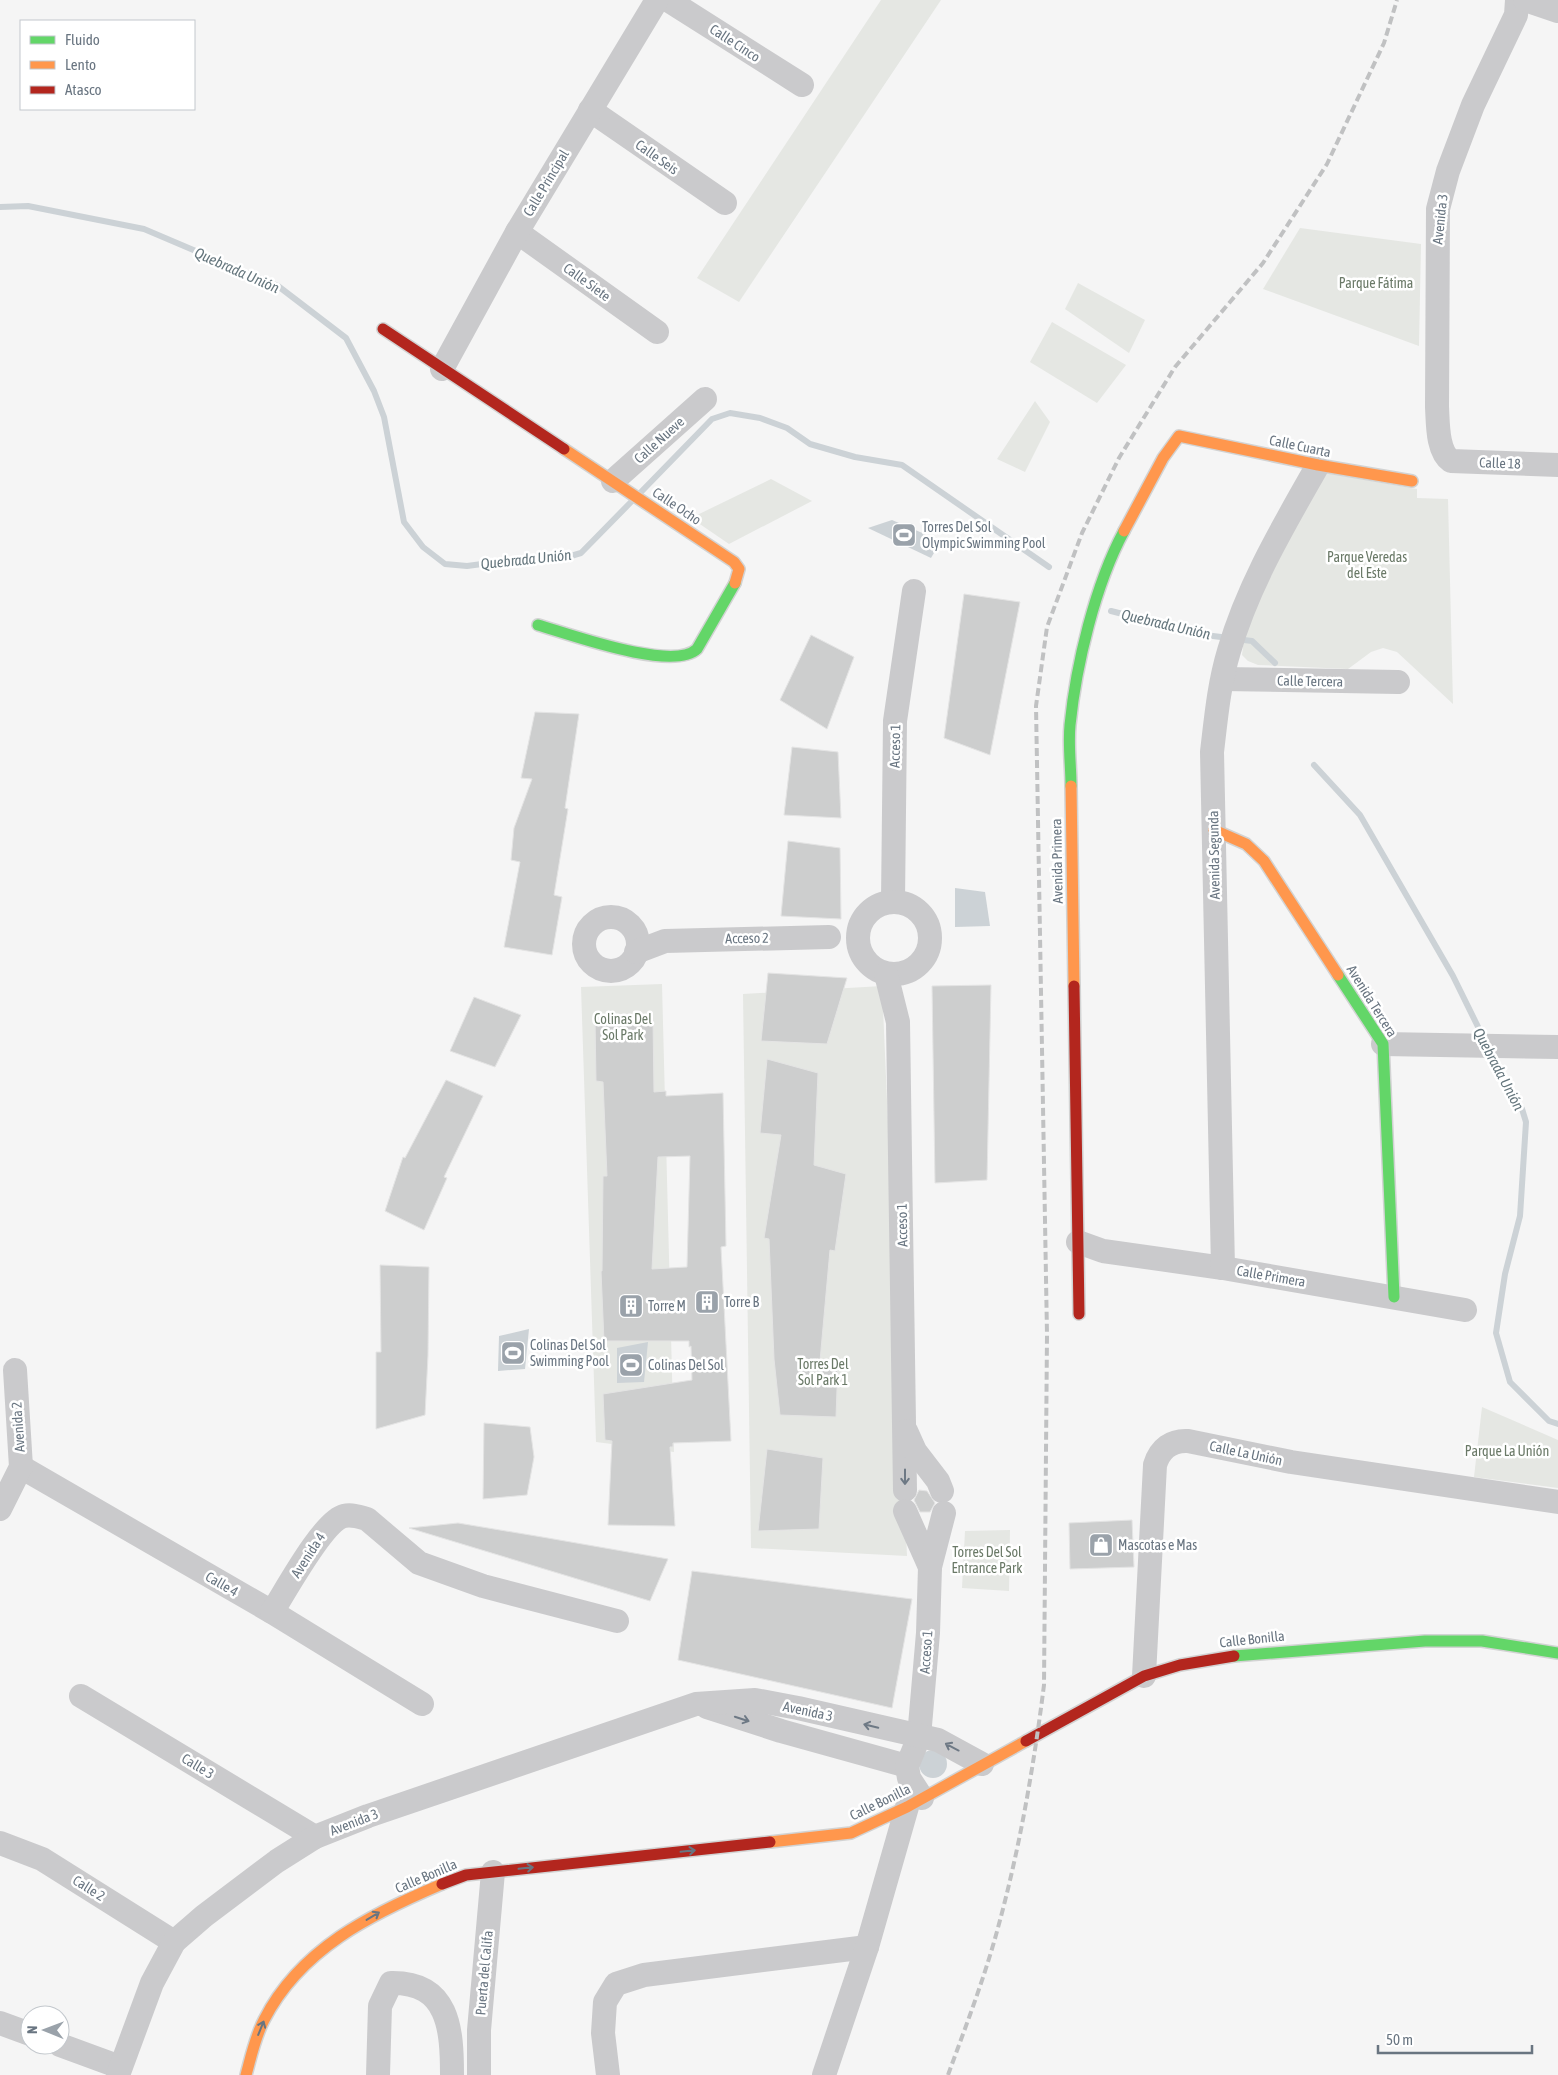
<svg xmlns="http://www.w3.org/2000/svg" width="1558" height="2075" viewBox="0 0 1558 2075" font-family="'Asap Condensed',sans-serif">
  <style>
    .green { fill: #e5e7e3 }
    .water { fill: #ccd2d6 }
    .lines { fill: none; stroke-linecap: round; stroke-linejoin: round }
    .stream { stroke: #ccd2d6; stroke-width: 6 }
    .building { fill: #cdcece; stroke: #e4e4e4; fill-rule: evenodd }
    .fast-casing { stroke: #d2d3d3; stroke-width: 14 }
    .slow-casing { stroke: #d2d3d3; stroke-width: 14 }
    .jam-casing { stroke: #d2d3d3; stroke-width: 14 }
    .street { stroke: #cacacc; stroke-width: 24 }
    .fast { stroke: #63d668; stroke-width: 11 }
    .slow { stroke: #ff974d; stroke-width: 11 }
    .jam { stroke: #b3261e; stroke-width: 11 }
    .rail { stroke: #c0c1c2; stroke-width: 4; stroke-dasharray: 8 4; stroke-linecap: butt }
    .oneway { stroke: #6e7985 }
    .oneway2 { stroke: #697581 }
    .labels { text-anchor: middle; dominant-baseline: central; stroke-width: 5; stroke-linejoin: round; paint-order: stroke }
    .street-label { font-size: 14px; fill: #697581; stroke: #fff }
    .park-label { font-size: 14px; fill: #6a7967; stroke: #fff }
    .poi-label { font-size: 14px; fill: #697581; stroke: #fff; text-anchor: start }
    .water-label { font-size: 15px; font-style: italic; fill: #65767d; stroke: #fff }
  </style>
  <rect width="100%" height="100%" fill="#f5f5f5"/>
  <g class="green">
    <path d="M881,0h60l-202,302 -42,-24z"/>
    <path d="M1300,228l121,16 -2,102 -156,-57z"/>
    <path d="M1078,283l67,37 -16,33 -64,-44z"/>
    <path d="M1052,322l74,43 -29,38 -67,-41z"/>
    <path d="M1035,401l15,21 -25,50 -28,-13z"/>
    <path d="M1326,473l91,16v9l31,1 5,205 -56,-52 -14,-4 -12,4 -23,17 -90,-4 -10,-4 -6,-6 3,-25 31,-74z"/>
    <path d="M771,479l41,22 -83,43 -38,-26z"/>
    <path d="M662,984l12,468 -78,-10 -15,-455z"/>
    <path d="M882,986l25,570 -156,-8 -8,-554z"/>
    <path d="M1482,1407l76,33v48l-84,-11z"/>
    <path d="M1010,1530l-1,61 -47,-3 3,-57z"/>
  </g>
  <g class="water">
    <path d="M892,520l49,21 -10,17 -63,-30z"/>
    <path d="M955,888l30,4 5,34 -35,1z"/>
    <path d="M529,1329l-4,40 -27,2 1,-35z"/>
    <path d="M648,1342l-4,40 -27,1v-35z"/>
    <circle cx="933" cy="1764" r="14"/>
  </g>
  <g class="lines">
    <g class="stream">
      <path d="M0,207l28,-1 116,23 134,57 68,52 28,53 10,26 20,105 19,25 22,17 22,2 83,-11 14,3 17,-5 51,-52"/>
      <path d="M641,492l71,-73 18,-6 30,5 27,10 23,16 45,13 47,8 147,102"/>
      <path d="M1111,611l94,24 16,2"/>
      <path d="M1244,640l8,1 23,22"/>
      <path d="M1314,765l46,50 93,161 32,65"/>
      <path d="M1489,1050l11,25 22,34 4,13 -6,94 -15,58 -9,59 14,49 39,39 9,3"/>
    </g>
  </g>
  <g class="building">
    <path d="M964,594l56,8 -30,153 -46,-17z"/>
    <path d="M811,635l43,22 -27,72 -47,-29z"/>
    <path d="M535,712l44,2 -14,94 3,1 -14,86 8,2 -10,58 -48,-8 16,-85 -9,-2 3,-32 18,-49 -11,-1z"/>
    <path d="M792,747l46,5 3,66 -57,-3z"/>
    <path d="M788,841l52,7 1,71 -60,-3z"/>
    <path d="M768,973l79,5 -20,66 -66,-3z"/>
    <path d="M991,985l-4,195 -52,3 -3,-197z"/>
    <path d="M474,997l47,18 -26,52 -45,-16z"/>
    <path d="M595,1018l58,2 1,72 12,-1v5l57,-3 3,153 -5,1 10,194 -58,2v4h-3l5,79 -67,-1 4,-84 -7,-1 -2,-46 89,-14 -1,-34 -2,1v-6h-85l-3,-70h1l1,-95h4l-4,-94 -7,-1zM690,1156l-3,111 -35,2 6,-112z"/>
    <path d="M767,1059l51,14 -4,92 32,9 -11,77 -5,-1 -10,111 18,1 -2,55 -56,-2 -6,-56 -5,-120 -5,-1 17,-103 -21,-2z"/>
    <path d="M446,1080l37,16 -39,81 3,1 -23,52 -39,-19 18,-54 2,1z"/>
    <path d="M380,1265l49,2 -1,88 -3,60 -49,14v-77h5z"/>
    <path d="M484,1423l46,4 4,30 -7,38 -44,4z"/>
    <path d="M767,1449l56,9 -4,71 -61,2z"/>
    <path d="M919,1490l8,1 8,12 -5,9h-10l-6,-12z"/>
    <path d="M1132,1520l2,47 -64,2 -1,-46z"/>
    <path d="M458,1523l84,14 126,22 -18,42 -241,-73z"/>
    <path d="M692,1571l220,28 -20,109 -214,-48z"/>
  </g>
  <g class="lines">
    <defs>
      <g id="fast">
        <path d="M538,625c31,9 135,47 159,24l38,-66"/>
        <path d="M1071,786c0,-20 -3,-41 -1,-61 6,-60 25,-140 54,-194"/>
        <path d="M1338,975l45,69 11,253"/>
        <path d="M1234,1656l191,-15h57l76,12"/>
      </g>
      <g id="slow">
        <path d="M564,449l170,113 5,7 -4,14"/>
        <path d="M1124,531l39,-73 16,-22 139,29 94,16"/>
        <path d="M1071,786l3,200"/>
        <path d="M1214,830l32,14 18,17 74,114"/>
        <path d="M770,1842l81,-9 56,-26 119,-66"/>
        <path d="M246,2075c5,-18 9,-38 18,-55 36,-71 107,-106 178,-136"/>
      </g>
      <g id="jam">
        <path d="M383,329l181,120"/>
        <path d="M1074,986l5,328"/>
        <path d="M1026,1741l118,-65 36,-11 54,-9"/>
        <path d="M442,1884l24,-9 304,-33"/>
      </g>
    </defs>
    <use href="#fast" class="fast-casing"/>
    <use href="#slow" class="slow-casing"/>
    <use href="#jam" class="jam-casing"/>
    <g class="street">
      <path d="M668,0l134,85"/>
      <path d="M1517,0l-1,15 -43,90 -25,66 -10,38 -1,198c1,16 0,44 14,54l107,4"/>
      <path d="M1525,0l33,11"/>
      <path d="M590,110l135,93"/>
      <path d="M517,232l140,100"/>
      <path d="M442,369l75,-137 140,-232"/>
      <path d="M613,481l92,-82"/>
      <path d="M1223,679l175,3"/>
      <path d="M893,901l2,-180 19,-130"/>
      <circle cx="894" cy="938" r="36"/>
      <circle cx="611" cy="944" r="27"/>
      <path d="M636,952l29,-11 164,-4"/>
      <path d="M886,974l12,48 7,468"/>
      <path d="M1383,1044l175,3"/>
      <path d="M1078,1242l25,9 120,17 242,42"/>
      <path d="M1223,1268l-11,-516c4,-34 7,-68 17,-101 19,-66 55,-126 89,-186"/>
      <path d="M906,1431l9,20 23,30 4,10"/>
      <path d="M21,1467l251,145 150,92"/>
      <path d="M0,1509l21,-42 -6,-97"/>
      <path d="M905,1511l25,56"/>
      <path d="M272,1612c13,-20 51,-91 72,-96 8,-2 16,1 23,3l52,44 64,23 134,35"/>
      <path d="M1144,1676l11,-211c5,-17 17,-25 33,-24l103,21 267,40"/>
      <path d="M81,1696l234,141"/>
      <path d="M707,1707l74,24 126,35"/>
      <path d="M922,1798l-13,-20 -2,-12 12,-29 9,-104 2,-66 14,-54"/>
      <path d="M0,1843l42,16 132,83"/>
      <path d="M0,2023l30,11"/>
      <path d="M60,2045l60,22"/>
      <path d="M118,2075l34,-92 22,-41 30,-26 73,-55 38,-24 53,-21 328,-112 59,-4 43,8 140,32 44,24"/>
      <path d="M378,2075l2,-69 11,-23c58,-1 61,46 61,92"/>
      <path d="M479,2075v-45l14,-158"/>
      <path d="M608,2075l-5,-42 2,-31 11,-18 28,-9 223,-28"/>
      <path d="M824,2075l43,-128 40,-140"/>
    </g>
    <use href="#fast" class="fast"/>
    <use href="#slow" class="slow"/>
    <use href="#jam" class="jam"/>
    <path class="rail" d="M948,2075c16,-44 33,-88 46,-133 24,-84 39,-170 50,-257l3,-350 -11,-629 11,-79 35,-94 37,-75 56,-91 88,-104 64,-99 57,-121 13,-43"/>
  </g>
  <defs><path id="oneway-shaft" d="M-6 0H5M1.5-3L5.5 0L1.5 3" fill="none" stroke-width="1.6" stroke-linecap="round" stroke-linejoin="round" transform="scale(1.25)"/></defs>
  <g class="oneway">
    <use href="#oneway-shaft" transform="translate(905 1477) rotate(90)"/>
    <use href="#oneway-shaft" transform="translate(742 1719) rotate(18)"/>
    <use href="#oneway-shaft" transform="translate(871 1726) rotate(-166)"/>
    <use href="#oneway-shaft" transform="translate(952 1747) rotate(-152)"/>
  </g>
  <g class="oneway2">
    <use href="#oneway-shaft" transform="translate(688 1851) rotate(-6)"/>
    <use href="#oneway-shaft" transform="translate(526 1868) rotate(-6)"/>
    <use href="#oneway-shaft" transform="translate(373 1916) rotate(-31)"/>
    <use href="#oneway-shaft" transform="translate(261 2028) rotate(-68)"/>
  </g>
  <defs>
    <symbol id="stadium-square" viewBox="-11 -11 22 22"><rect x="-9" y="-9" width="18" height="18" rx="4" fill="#9aa2aa" stroke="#fff"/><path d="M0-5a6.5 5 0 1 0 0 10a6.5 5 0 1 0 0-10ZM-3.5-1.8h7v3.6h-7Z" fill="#fff"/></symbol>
    <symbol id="building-square" viewBox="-11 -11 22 22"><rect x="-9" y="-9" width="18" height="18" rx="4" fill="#9aa2aa" stroke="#fff"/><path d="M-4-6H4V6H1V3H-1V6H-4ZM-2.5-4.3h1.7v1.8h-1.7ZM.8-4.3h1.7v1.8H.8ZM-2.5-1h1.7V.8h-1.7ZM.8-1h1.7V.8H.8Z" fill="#fff"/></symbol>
    <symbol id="shop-square" viewBox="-11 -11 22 22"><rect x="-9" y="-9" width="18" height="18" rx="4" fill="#9aa2aa" stroke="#fff"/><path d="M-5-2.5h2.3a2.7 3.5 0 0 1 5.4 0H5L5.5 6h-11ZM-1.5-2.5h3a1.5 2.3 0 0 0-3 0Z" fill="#fff"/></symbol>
  </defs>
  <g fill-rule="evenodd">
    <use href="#stadium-square" x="890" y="521" width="28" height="28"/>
    <use href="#building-square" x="693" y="1288" width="28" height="28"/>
    <use href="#building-square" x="617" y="1292" width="28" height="28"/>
    <use href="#stadium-square" x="499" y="1339" width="28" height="28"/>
    <use href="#stadium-square" x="617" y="1351" width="28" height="28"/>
    <use href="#shop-square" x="1087" y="1531" width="28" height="28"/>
  </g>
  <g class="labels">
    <g class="street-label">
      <text transform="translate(735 43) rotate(33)">Calle Cinco</text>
      <text transform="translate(657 157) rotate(35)">Calle Seis</text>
      <text transform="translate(546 183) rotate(-59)">Calle Principal</text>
      <text transform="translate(1440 219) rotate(-84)">Avenida 3</text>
      <text transform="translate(587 282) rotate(36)">Calle Siete</text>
      <text transform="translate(659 440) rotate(-42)">Calle Nueve</text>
      <text transform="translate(1300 446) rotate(12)">Calle Cuarta</text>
      <text transform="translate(1500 463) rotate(2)">Calle 18</text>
      <text transform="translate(677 506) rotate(34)">Calle Ocho</text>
      <text transform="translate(1310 681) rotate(1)">Calle Tercera</text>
      <text transform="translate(895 746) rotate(-89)">Acceso 1</text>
      <text transform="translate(1214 855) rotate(-91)">Avenida Segunda</text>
      <text transform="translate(1057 861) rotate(-91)">Avenida Primera</text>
      <text transform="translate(747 938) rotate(-1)">Acceso 2</text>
      <text transform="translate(1372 1001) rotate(58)">Avenida Tercera</text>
      <text transform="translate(902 1225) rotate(-91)">Acceso 1</text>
      <text transform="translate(1271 1276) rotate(10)">Calle Primera</text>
      <text transform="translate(18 1427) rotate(-94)">Avenida 2</text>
      <text transform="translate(1246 1453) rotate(12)">Calle La Unión</text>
      <text transform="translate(308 1555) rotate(-57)">Avenida 4</text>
      <text transform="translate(222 1584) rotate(30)">Calle 4</text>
      <text transform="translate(1252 1639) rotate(-6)">Calle Bonilla</text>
      <text transform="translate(926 1652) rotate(-86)">Acceso 1</text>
      <text transform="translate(808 1711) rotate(12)">Avenida 3</text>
      <text transform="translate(198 1766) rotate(31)">Calle 3</text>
      <text transform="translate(880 1802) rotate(-26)">Calle Bonilla</text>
      <text transform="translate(354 1822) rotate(-21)">Avenida 3</text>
      <text transform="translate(426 1876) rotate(-23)">Calle Bonilla</text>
      <text transform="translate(89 1888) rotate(32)">Calle 2</text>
      <text transform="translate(484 1973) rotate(-85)">Puerta del Califa</text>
    </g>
    <g class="park-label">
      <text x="1376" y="283">Parque Fátima</text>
      <text x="1367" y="557">Parque Veredas<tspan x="1367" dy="16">del Este</tspan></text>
      <text x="623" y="1019">Colinas Del<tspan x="623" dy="16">Sol Park</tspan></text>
      <text x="823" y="1364">Torres Del<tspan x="823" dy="16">Sol Park 1</tspan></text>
      <text x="1507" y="1451">Parque La Unión</text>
      <text x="987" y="1552">Torres Del Sol<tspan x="987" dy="16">Entrance Park</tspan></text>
    </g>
    <g class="poi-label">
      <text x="922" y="527">Torres Del Sol<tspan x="922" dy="16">Olympic Swimming Pool</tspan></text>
      <text x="724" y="1302">Torre B</text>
      <text x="648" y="1306">Torre M</text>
      <text x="530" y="1345">Colinas Del Sol<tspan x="530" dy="16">Swimming Pool</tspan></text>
      <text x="648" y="1365">Colinas Del Sol</text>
      <text x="1118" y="1545">Mascotas e Mas</text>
    </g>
    <g class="water-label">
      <text transform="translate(237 270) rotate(24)">Quebrada Unión</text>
      <text transform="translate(526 559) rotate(-6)">Quebrada Unión</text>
      <text transform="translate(1166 624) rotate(13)">Quebrada Unión</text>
      <text transform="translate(1499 1069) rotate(62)">Quebrada Unión</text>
    </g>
  </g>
  <rect x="20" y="20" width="175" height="90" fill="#ffffff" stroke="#c3c8cd"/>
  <rect x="30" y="36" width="25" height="8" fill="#63d668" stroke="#c3c8cd"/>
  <text x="65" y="45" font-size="15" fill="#697581">Fluido</text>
  <rect x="30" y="61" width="25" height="8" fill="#ff974d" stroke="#c3c8cd"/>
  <text x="65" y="70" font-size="15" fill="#697581">Lento</text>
  <rect x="30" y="86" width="25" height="8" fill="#b3261e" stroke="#c3c8cd"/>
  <text x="65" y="95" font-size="15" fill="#697581">Atasco</text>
  <g transform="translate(45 2030) rotate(271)"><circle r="24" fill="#ffffff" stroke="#c3c8cd"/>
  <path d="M0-4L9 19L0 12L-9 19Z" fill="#9aa2aa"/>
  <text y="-8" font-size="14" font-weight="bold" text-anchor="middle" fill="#697581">N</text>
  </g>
  <path d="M1378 2045v8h154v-8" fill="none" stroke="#697581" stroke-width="2.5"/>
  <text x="1386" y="2045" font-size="15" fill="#697581" stroke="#ffffff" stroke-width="4" paint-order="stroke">50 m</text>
</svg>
